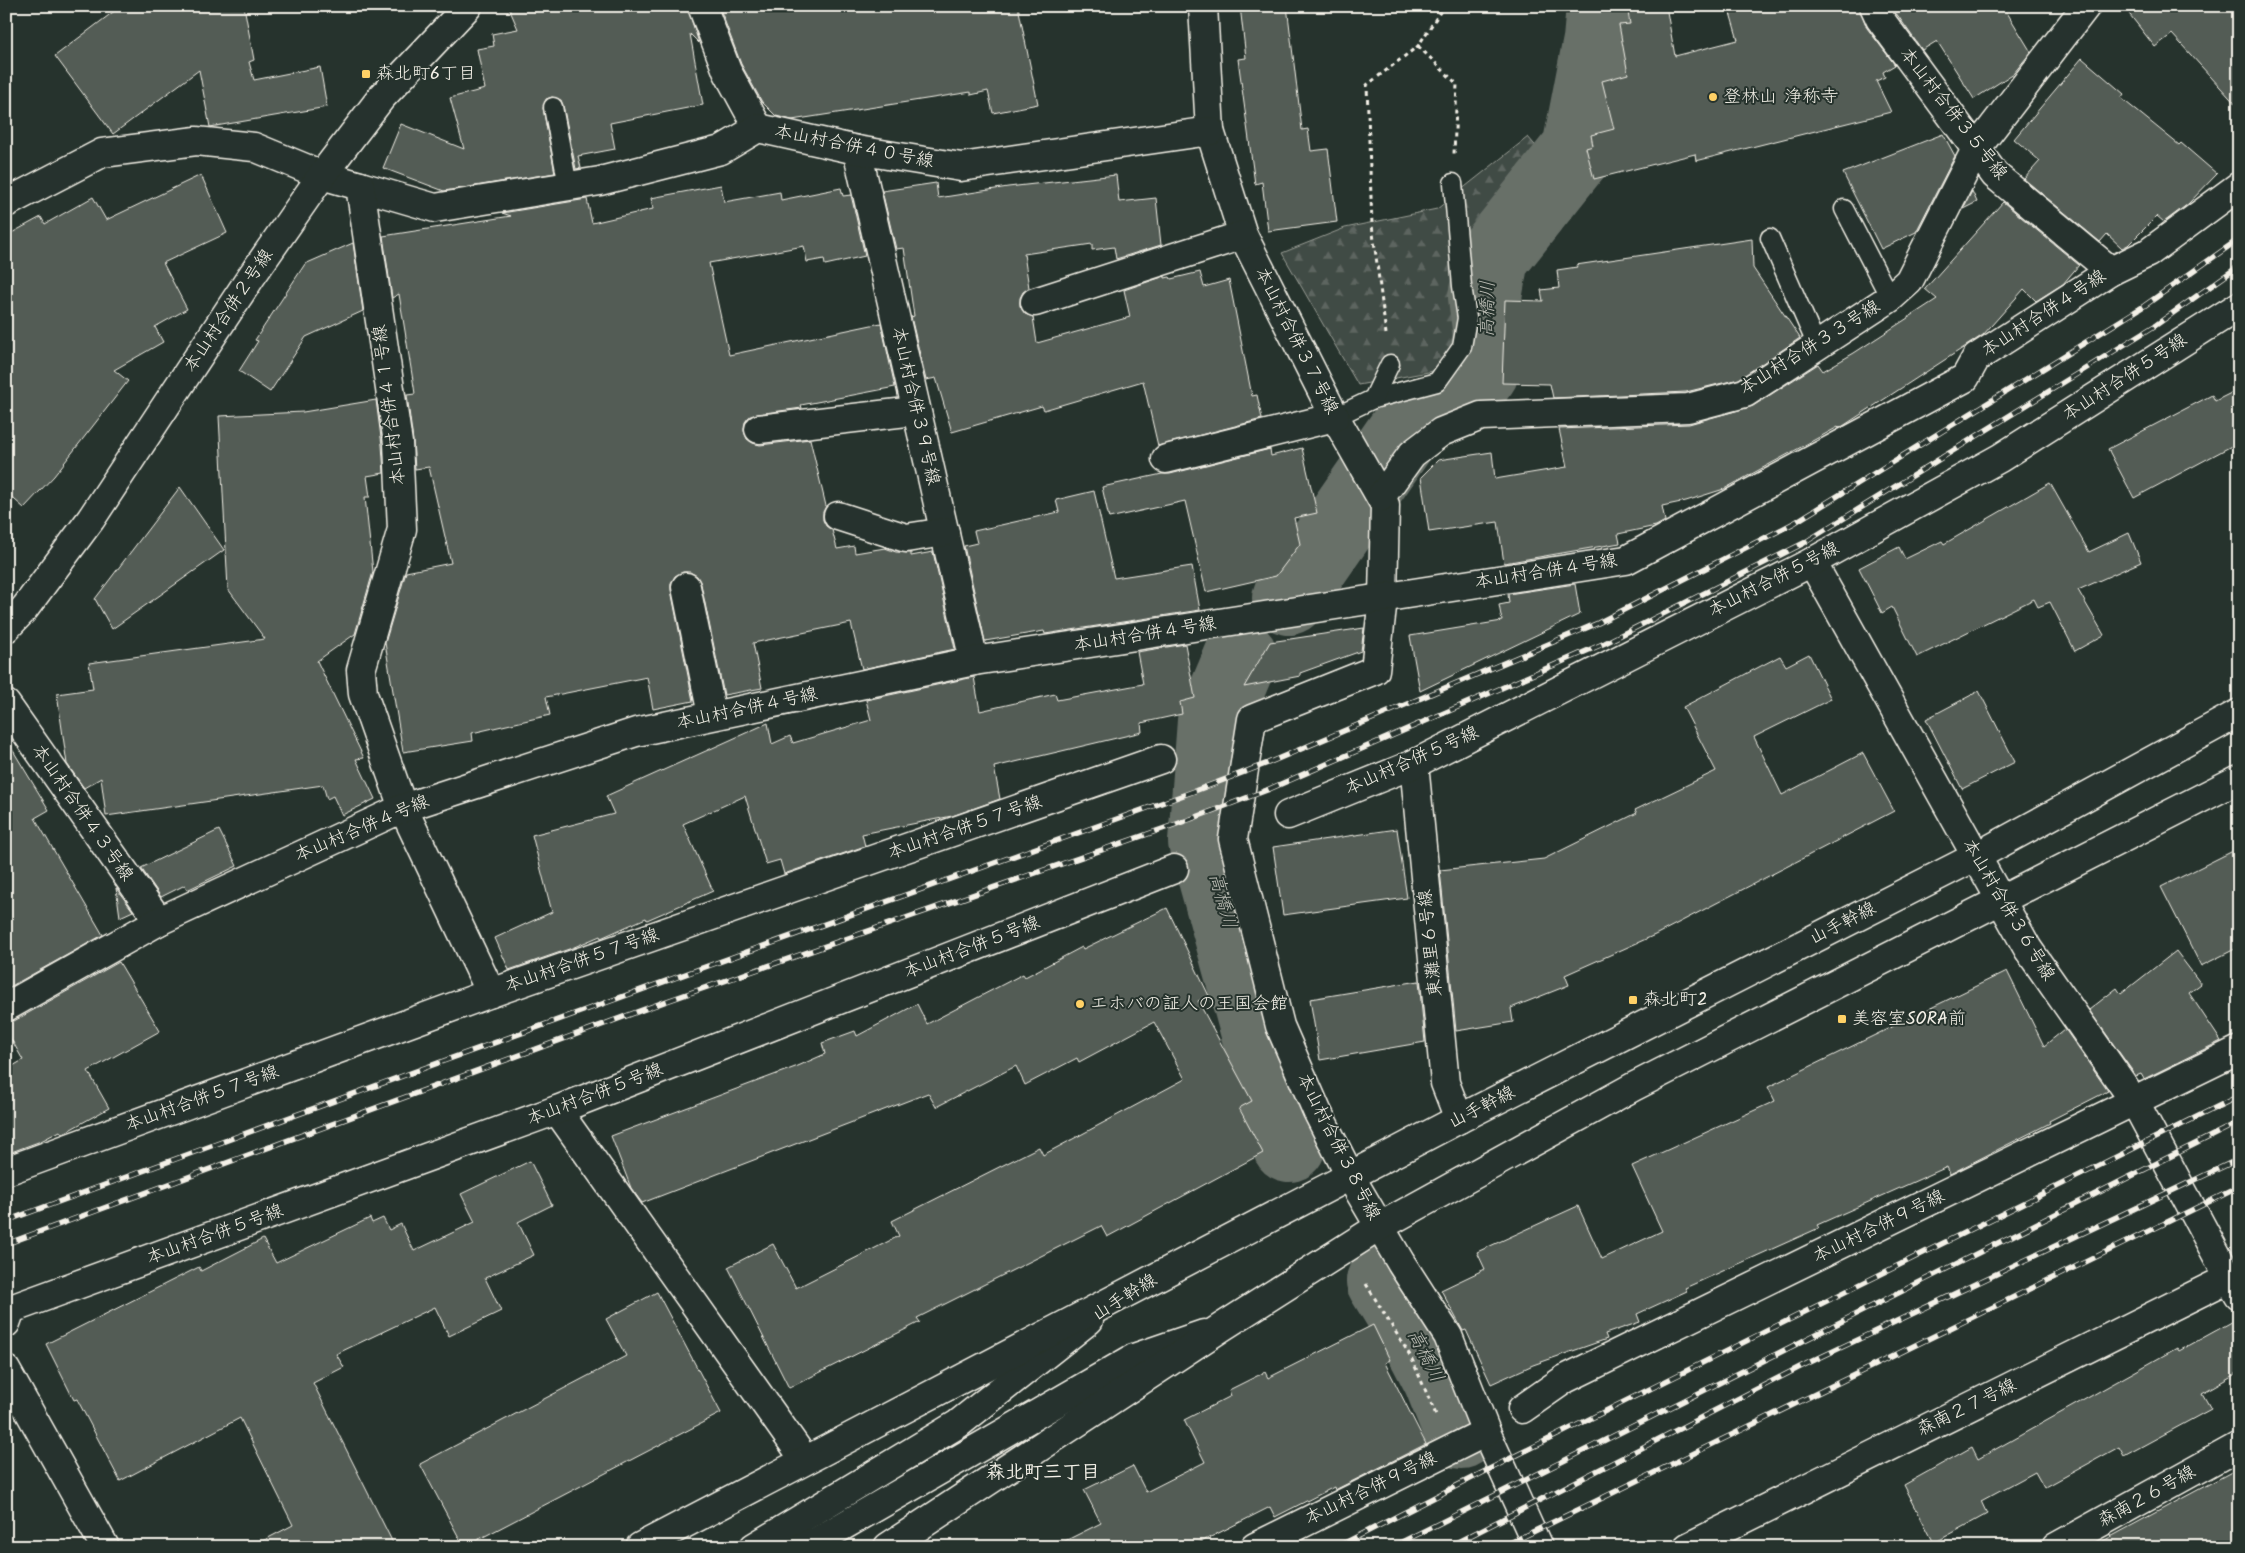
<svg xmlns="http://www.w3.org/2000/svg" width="2245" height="1553" viewBox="0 0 2245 1553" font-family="Kalam,'Klee One',sans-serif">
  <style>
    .forest { fill: url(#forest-firs); stroke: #9a9e96 }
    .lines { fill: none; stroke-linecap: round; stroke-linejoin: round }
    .river { stroke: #676f68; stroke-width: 74 }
    .building { fill: #525c55; stroke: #f4f1e8 }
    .lane-casing { stroke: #f4f1e8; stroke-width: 21 }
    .street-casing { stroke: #f4f1e8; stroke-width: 31 }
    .secondary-casing { stroke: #f4f1e8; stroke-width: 31 }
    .path { stroke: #f4f1e8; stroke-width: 3; stroke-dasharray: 4 4; stroke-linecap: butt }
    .lane { stroke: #26332d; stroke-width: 18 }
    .street { stroke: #26332d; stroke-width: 28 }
    .secondary { stroke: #26332d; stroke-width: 28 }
    .rail-casing { stroke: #f4f1e8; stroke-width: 5.5 }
    .rail { stroke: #26332d; stroke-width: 4; stroke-dasharray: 11; stroke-linecap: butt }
    .poi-dot { fill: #ffd166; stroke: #26332d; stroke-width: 2 }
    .labels { text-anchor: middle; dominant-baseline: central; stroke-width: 4; stroke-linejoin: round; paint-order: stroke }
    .poi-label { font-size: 18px; fill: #f4f1e8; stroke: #26332d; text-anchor: start }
    .street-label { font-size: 18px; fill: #f4f1e8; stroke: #26332d }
    .water-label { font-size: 19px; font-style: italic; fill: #bcbdb5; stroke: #26332d }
    .neighbourhood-label { font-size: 19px; font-weight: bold; fill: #f4f1e8; stroke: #26332d }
  </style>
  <defs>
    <pattern id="forest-firs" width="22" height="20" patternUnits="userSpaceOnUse" patternTransform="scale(1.25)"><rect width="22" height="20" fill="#414b45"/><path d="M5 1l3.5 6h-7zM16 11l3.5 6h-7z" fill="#5d6560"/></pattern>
  </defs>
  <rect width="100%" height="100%" fill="#26332d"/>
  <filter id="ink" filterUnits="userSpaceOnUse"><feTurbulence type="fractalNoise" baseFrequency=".02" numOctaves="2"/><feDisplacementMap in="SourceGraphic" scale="10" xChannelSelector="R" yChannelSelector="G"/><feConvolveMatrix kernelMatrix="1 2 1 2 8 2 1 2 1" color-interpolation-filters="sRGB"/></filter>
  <g filter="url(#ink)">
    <path class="forest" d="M1528,137l24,28 -97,119 8,33 -3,24 -21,29 -81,15 -76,-132 63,-25 92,-19z"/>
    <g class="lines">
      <g class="river">
        <path d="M1289,598l122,-176 49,-22 22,-29 8,-34 -5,-40 7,-39 87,-109 21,-109 3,-34"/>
        <path d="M1241,657l-27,64 -9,121 84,303"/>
        <path d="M1383,1281l42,69 15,29 21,53"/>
      </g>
    </g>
    <g class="building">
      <path d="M121,6h123l10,54 -5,2 5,18 66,-13 7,40 -117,20 -11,-57 -86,64 -58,-78z"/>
      <path d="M508,6h179l12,37 -9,-9 13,71 -93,18 5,26 -37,7 3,12 -5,1 -13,-64 -2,-5 -9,-3 -6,2 -3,9 12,65 -111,18 -61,-23 18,-44 63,25 -14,-51 35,-9 -8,-40 17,-3 -2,-12 26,-5z"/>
      <path d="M719,6h299l20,98 -45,9 -5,-22 -17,4v-3l-179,28 -16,-4 -14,-14 -21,-38z"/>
      <path d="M1240,6h47l15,124 6,-1 3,22 17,-2 9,73 -69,9 -6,-49 -7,2 -17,-125 8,-1z"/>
      <path d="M1627,6h39l9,50 63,-16 -10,-34h131l8,22 28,37 -12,7 2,5 -9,4 15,31 -195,49 -1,-7 -101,25 -8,-31 7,-2 -2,-11 23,-6 -12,-48 26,-7 -9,-49 11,-1z"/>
      <path d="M1891,6h112l28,46 -17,21 -40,26 -37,-58 -15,9z"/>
      <path d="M2123,6h116v102l-67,-74 -17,13z"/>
      <path d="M2082,58l42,36 -3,4 58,47 2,-2 36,31 -29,30 -24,18 -7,-6 -29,29 -6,3 -15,-14 -7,8 -76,-63 16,-18 -26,-22z"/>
      <path d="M1943,134l12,22 -39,76 -35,17 -38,-76z"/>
      <path d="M201,175l26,58 -64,30 24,46 -32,18 8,15 -49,28 14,11 -74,95 -30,32 -18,-16v-256l35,-19 4,7 48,-27 13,23z"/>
      <path d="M1116,175l3,27 37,-4 5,47 -45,14 -2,-12 -22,3v-6l-68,10 5,34 -6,4 -3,6v8l5,8 8,3 4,26 93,-26 -6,-27 41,-14v2l5,-1 1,2 29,-7 4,15 25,-7 23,116 5,-1 5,24 -104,27 -15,-65 -99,29 -2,-4 -90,26 -16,-54 -10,2 -15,-63 3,-1 -10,-68 -8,1 -14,-58 54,-8 2,15 70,-11z"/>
      <path d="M721,185l3,17 56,-10 1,8 60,-12 2,8 8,-1 14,61 -40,9 -1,-6 -17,3 -3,-16 -95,17 20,92 152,-32 14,64 -94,18 1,3 -45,6 -8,3 -4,5 -1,9 3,8 6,4 7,2 50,-6 16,67 -3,6v8l3,6 6,4 5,19 17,-3 1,7 30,-5 11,4 15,1v3l22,-4 22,97 -93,20 -11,-46 -98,20 9,45 -38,7 -23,-111 -4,-8 -7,-4h-7l-8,4 -4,7v7l22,111 -40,8 -6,-32 -101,20 4,18 -78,18 1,8 -70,11 -18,-109 21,-71 45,-9 -22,-96 -14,2 -2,-28 -6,-46 8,-1 -1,-7 -15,-93 -7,4 -9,-62 128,-20 -9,-3 85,-14 5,24 61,-14 -2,-11z"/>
      <path d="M1972,191l5,11 -14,7z"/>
      <path d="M2003,202l76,63 -16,19 -27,17 -12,-12 -41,46 -140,91 -4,2 -1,-1 -114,62 -38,12 -24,5 3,15 -9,5 -38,8 2,9 -116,20 -6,-41 -69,10 -8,-55 17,-17 54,-8 3,27 72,-12 -8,-38 130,-5 64,-18 65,-42 5,7 31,-18 83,-54 -12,-10z"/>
      <path d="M1752,239l1,29 47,70 -61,41 -53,13 -133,6 -3,-14 -48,-1 3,-83 38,1 -2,-11 18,-2 -2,-18 20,-3 -1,-2z"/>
      <path d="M353,243l10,68 -57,26 -36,55 -31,-21 19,-30 -3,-1 50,-76z"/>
      <path d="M2239,389v53l-105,56 -26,-49 104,-54 3,6z"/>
      <path d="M376,400l6,45 2,28 -17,3 3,21h-5l8,75 -18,62 -38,27 47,97 -8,1 19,40 -33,16 -9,-19 -6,3 -4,-14 -217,31 -5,-38 -17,10 -17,-24 -10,-70 36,-5 -4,-26 176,-24 -37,-50 -9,-173 84,-4z"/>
      <path d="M1302,448l15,65 -23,5 6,26 -24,32 -70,16 -21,-91 -76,17 -7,-31 60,-13h8l100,-25 1,7z"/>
      <path d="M2050,483l39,69 40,-19 12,29 -63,28 26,45 -29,16 -25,-49 -12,5 -4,-8 -117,58 -25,-50 -10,6 -23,-45 40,-21 6,12 37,-18 2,3z"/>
      <path d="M180,487l44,63 -112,79 -17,-30z"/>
      <path d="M1094,491l20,87 78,-12 8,44 -155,24 -1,-3 -59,10 -21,-95 13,-3 -3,-12 85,-19 -3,-12z"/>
      <path d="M1575,584l5,30 -160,77 -10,-55 92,-15 -3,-16 10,-2 -1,-9z"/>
      <path d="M1364,628l-3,23 -61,22v3l-56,11 26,-45z"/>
      <path d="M1185,644l10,54 -15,4 2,12 -41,9 1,9 -148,35 6,32 -48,17 -90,18 3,12 -81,28 -4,-14 -14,4 -21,-68 -62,28 30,67 -66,29 -1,-2 -45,20 -1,-2 -28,12 -63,22 -14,-32 57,-26 -20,-77 82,-21 -8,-18 162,-73 4,21 18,-8 3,7 78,-23 -5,-20 108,-23 6,34 75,-17 2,6 86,-16 -6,-32z"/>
      <path d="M1809,654l22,45 -77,38 28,58 81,-42 31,58 -239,124 -90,40 4,10 -58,23 2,14 -57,9 -16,-161 104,-11 93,-46 -2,-3 81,-39 -33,-64 97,-51 6,10z"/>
      <path d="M1979,691l36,71 -53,27 -36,-70z"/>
      <path d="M6,739l43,71 -14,8 68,117 -97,54z"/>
      <path d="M1397,829l10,69 -124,17 -10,-68z"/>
      <path d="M219,830l18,36 -50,24 -2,-5 -24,12 -20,-29z"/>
      <path d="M2239,848v99l-38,19 -40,-79z"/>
      <path d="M116,888l17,23 -13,6z"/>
      <path d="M1167,908l42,88 -11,5 54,100 -13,7 24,45 -156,84 -6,-11 -184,92 3,4 -131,66 -61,-121 45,-23 23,44 103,-52 -7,-15 147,-74 4,8 142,-76 -31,-57 -75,40 -2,-4 -52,27 -9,-19 -80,41 -8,-14 -286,110 -11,-15 -20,-52 187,-70 27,-12 -3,-11 33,-12 2,5 60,-32 10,20 96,-50 2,3 57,-30 1,2z"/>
      <path d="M2176,951l25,33 -12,9 32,48 -77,38 -3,-5 -5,2 -47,-66 28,-22 4,6z"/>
      <path d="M119,962l41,69 -72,40 21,37 -47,26 -2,-3 -19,10 -35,13v-84l17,-10 -17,-30v-7l8,-2z"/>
      <path d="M2007,971l37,75 21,-17 43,62 -59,30 1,2 -100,51 -3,-7 -130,58 2,3 -134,60 2,3 -50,23 3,8 -35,12 2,5 -74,26 -42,19 -25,-54 -3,1 -22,-41 44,-21 -8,-17 101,-46 24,53 60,-28 -30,-65 143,-65 -7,-14z"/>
      <path d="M1419,981l6,61 -105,18 -10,-61z"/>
      <path d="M530,1161l22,44 -34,17 16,33 -49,23 16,33 -52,25 -14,-29 -99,47 8,13 -31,16 82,164h-144l42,-22 -53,-107 -120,63 -43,-82 -3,1 -28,-56 153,-77 2,4 62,-32 13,24 94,-45 2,5 11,-5 6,12 12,-6 13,27 61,-29 -14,-28z"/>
      <path d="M657,1292l64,121 -257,134 -44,-83 206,-108 -20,-37z"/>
      <path d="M2239,1318v54l-37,21 9,16 -87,47 -5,-9 -75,41 -9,-16 -54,29 6,13 -53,29 -30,-58 68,-38 6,12 199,-111 2,3z"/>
      <path d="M1373,1325l17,35 -5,3 41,81 -91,46 -1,-3 -59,30 -5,-10 -79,40h-138l48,-24 -17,-33 49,-24 13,26 59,-30 -21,-42 47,-24 -2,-6 36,-18 3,6z"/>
      <path d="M2239,1468v79h-147l74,-40z"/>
    </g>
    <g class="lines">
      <defs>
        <g id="lane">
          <path d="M553,107l15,79"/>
          <path d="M1844,209l46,89"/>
          <path d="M1770,238l47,108"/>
          <path d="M1373,399l64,-17 25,-35 5,-29 -5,-32 -9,-103"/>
          <path d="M1335,417l38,-18 17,-35"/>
        </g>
        <g id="street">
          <path d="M702,6l25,65 31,57"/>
          <path d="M1203,6l7,125 33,104 92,182 50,88 -2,93 -8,72 -123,49 -19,120 47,187 37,85 33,65 51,87 47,73 38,96 52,115"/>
          <path d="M1874,6l6,13 115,156 116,96"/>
          <path d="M857,150l117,511"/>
          <path d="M360,186l75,22 165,-27 121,-31 37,-22 99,22 104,17 249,-36"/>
          <path d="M6,203l96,-50 94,-12 58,6 68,28 38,11 38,257 4,86 -41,141 2,24 40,114 88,185"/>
          <path d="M1035,302l208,-67"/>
          <path d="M759,429l156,-18"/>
          <path d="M1166,459l169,-42"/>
          <path d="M1381,497l31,-43 29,-22 40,-16 207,-8 57,-15 145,-95 19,-17 67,-132 110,-143"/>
          <path d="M838,516l68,22 39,-6"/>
          <path d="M1812,562l216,387 107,153 94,176"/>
          <path d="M686,587l26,128"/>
          <path d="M6,704l153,217"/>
          <path d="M1414,764l31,319 14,36"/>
          <path d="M1288,815l126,-51 398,-202 188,-104 239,-152"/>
          <path d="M6,1007l153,-86 244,-113 233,-76 338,-71 652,-101 339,-182 11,-20 135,-87 37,-18 91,-67"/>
          <path d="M557,1110l248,350"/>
          <path d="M6,1171l485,-178 670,-234"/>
          <path d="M6,1323l5,-14 546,-199 617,-241"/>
          <path d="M6,1370l99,177"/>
          <path d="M1522,1409l43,-30 674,-329"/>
          <path d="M754,1547l204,-123 131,-104"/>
          <path d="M802,1547l15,-6 317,-183 70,-24"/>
          <path d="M1255,1547l231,-115"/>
          <path d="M1688,1547l541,-269 10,17"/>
          <path d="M2056,1547l183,-101"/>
        </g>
        <g id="secondary">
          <path d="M6,628l19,-20 66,-89 160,-242 71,-102 59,-77 87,-92"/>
          <path d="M640,1547l819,-428 518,-263 262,-143"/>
          <path d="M888,1547l334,-220 157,-100 254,-140 606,-308"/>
        </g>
      </defs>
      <use href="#lane" class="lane-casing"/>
      <use href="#street" class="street-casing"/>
      <use href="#secondary" class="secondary-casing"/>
      <g class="path">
        <path d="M1418,46l39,38 -3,70"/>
        <path d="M1386,334l-14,-109 -5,-140 51,-39 26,-40"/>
        <path d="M1366,1284l45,73 26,60"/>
      </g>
      <use href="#lane" class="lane"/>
      <use href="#street" class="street"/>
      <use href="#secondary" class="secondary"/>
      <defs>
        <g id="rail">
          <path d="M6,1221l432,-158 754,-271 76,-29 330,-140 196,-100 350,-217 95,-67"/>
          <path d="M6,1244l658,-242 527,-183 76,-29 338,-147 199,-100 352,-218 83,-59"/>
          <path d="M1337,1547l180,-92 722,-359"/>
          <path d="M1392,1547l847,-425"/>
          <path d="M1448,1547l356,-182 435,-206"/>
          <path d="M1502,1547l737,-360"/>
        </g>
      </defs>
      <use href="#rail" class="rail-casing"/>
      <use href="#rail" class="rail"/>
    </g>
  </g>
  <g class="poi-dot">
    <rect x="361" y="69" width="10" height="10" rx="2.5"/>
    <circle cx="1713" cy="97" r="5"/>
    <rect x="1628" y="995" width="10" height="10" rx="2.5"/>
    <circle cx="1080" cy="1004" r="5"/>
    <rect x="1837" y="1014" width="10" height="10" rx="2.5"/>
  </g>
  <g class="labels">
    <g class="poi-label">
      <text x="376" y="74">森北町6丁目</text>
      <text x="1723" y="97">登林山 浄称寺</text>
      <text x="1643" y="1000">森北町2</text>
      <text x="1090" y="1004">エホバの証人の王国会館</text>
      <text x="1852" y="1019">美容室SORA前</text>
    </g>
    <g class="street-label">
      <text transform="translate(1953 114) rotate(52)">本山村合併３５号線</text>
      <text transform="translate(854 147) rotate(11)">本山村合併４０号線</text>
      <text transform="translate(229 311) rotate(-56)">本山村合併２号線</text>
      <text transform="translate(2044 314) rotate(-33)">本山村合併４号線</text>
      <text transform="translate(1296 341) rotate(63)">本山村合併３７号線</text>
      <text transform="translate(1810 348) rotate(-32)">本山村合併３３号線</text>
      <text transform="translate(2125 378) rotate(-33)">本山村合併５号線</text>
      <text transform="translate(390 405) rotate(-97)">本山村合併４１号線</text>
      <text transform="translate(915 406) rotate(77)">本山村合併３９号線</text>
      <text transform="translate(1546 572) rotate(-9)">本山村合併４号線</text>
      <text transform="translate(1774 580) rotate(-27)">本山村合併５号線</text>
      <text transform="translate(1145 635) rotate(-9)">本山村合併４号線</text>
      <text transform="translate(747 709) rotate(-12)">本山村合併４号線</text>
      <text transform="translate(1412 761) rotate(-24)">本山村合併５号線</text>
      <text transform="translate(82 813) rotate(55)">本山村合併４３号線</text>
      <text transform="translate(965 828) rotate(-19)">本山村合併５７号線</text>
      <text transform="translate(362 829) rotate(-23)">本山村合併４号線</text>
      <text transform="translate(2008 910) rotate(59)">本山村合併３６号線</text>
      <text transform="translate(1843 924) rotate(-27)">山手幹線</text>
      <text transform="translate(1431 943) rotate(-96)">東灘里６号線</text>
      <text transform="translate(972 948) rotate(-21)">本山村合併５号線</text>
      <text transform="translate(582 961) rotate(-19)">本山村合併５７号線</text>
      <text transform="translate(595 1095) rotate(-21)">本山村合併５号線</text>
      <text transform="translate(202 1099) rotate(-20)">本山村合併５７号線</text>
      <text transform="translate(1482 1108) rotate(-27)">山手幹線</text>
      <text transform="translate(1338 1147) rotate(63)">本山村合併３８号線</text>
      <text transform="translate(1879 1227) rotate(-26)">本山村合併９号線</text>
      <text transform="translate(215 1235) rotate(-20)">本山村合併５号線</text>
      <text transform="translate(1125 1298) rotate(-32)">山手幹線</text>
      <text transform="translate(1967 1408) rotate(-26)">森南２７号線</text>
      <text transform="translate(1371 1489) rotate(-26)">本山村合併９号線</text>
      <text transform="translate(2147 1497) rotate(-29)">森南２６号線</text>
    </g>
    <g class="water-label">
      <text transform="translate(1488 309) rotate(-89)">高橋川</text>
      <text transform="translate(1222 901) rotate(75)">高橋川</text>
      <text transform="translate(1425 1356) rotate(63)">高橋川</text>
    </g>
    <g class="neighbourhood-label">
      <text x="1043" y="1473">森北町三丁目</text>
    </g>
  </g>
  <rect width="2245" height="1553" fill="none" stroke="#26332d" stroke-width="25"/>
  <rect x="12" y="12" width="2220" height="1528" fill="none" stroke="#f4f1e8" stroke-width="2" filter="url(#ink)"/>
</svg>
